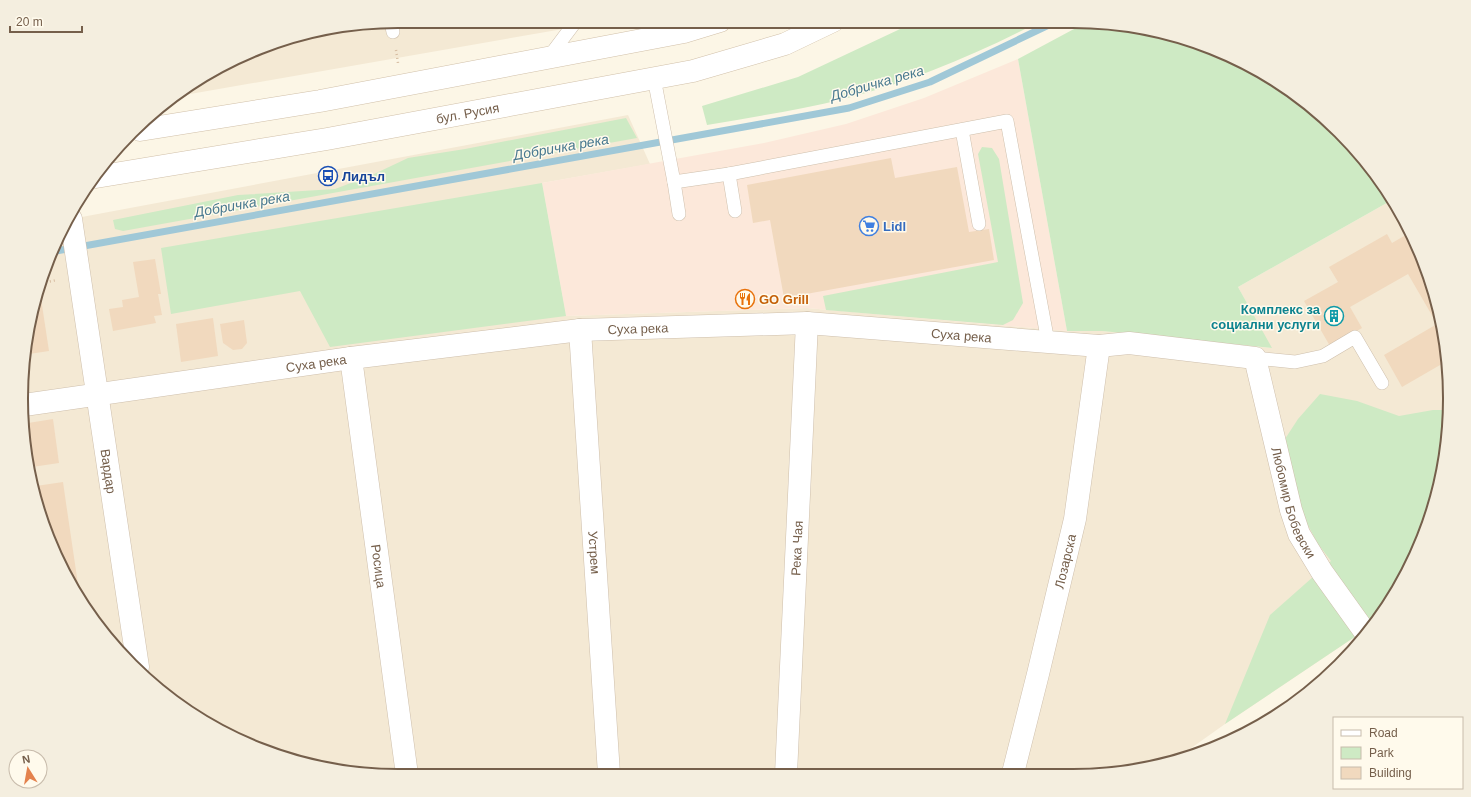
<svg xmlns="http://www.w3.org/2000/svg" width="1471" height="797" viewBox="0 0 1471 797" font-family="Helvetica,sans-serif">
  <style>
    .residential { fill: #f4e9d4 }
    .commercial { fill: #fce8da }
    .green { fill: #ceeac4 }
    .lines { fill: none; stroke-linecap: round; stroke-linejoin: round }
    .stream { stroke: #a0c8d7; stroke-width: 7 }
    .building { fill: #f1d9be }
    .lane-casing { stroke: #cebfac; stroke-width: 14 }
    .street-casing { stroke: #cebfac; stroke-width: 23 }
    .secondary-casing { stroke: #d1c0a9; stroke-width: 23 }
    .path { stroke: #d6bca1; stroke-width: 2.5; stroke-dasharray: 1 3; stroke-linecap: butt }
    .lane { stroke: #fff; stroke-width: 13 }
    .street { stroke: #fff; stroke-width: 22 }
    .secondary { stroke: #fff; stroke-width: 22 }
    .labels { text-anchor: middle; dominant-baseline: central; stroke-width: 3; stroke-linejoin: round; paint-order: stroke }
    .street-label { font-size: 13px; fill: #755f4b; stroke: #fffaec }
    .transit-label { font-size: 13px; font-weight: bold; fill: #164399; stroke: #fffaec; text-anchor: start }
    .shop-label { font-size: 13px; font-weight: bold; fill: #366cbe; stroke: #fffaec; text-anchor: start }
    .food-label { font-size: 13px; font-weight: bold; fill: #c56008; stroke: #fffaec; text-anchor: start }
    .culture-label { font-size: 13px; font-weight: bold; fill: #0d838f; stroke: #fffaec; text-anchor: end }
    .water-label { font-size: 14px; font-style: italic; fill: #48798f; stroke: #fffaec }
    .rim { fill: none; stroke: #755f4b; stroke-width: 2 }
  </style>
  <rect width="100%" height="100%" fill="#fcf6e6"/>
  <g class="residential">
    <path d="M399,21h210l-436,76 104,-56z"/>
    <path d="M628,115l22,49 -108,19 24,133 241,-8 260,23h35l169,17 -33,-61 154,-87 19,31 26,70 12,73 -2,74 -17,72 -30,67 -32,41 -143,96 -52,37 -51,12 -748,2 -73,-12 -91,-37 -95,-78 -65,-105 -28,-120 12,-122 37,-82z"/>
  </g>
  <path class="commercial" d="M1018,59l49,272 -260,-23 -241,8 -24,-133 222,-40 82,-19 78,-26z"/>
  <g class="green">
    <path d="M915,22h124c-62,32 -127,60 -195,77 -45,11 -91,18 -137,26l-5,-19 96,-29z"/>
    <path d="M1087,22h10l73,12 91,37 60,44 51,54 20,31 -154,87 34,61 -170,-17h-35l-49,-272z"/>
    <path d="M626,118l11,20 -514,93 -8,-2 -2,-9 125,-25 97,-6 37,-14 36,-17 57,-9z"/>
    <path d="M982,147l10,1 7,11 24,144 -10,17 -10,5 -177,-15 -3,-14 175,-34 -20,-108z"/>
    <path d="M542,183l24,133 -236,31 -30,-56 -129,23 -10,-66z"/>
    <path d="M1320,394l37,7 42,15 34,-6h15l-1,38 -17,72 -30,67 -32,41 -143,96 45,-109 61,-54 -13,-17 -15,-28 -20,-74 15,-23z"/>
  </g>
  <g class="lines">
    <path class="stream" d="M56,251l793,-143 81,-26 125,-60"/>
  </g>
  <g class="building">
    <path d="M891,158l4,20 62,-11 12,65 20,-3 5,31 -210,38 -14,-78 -17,3 -6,-38z"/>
    <path d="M1411,232l14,36 -3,1 15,32 10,60 -45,26 -18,-32 53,-31 -29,-50 -58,33 12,21 -32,18 -26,-45 34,-19 -9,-15 58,-33 5,9z"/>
    <path d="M155,259l6,35h-3l4,21 -8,1 2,7 -43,8 -4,-22 14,-2 -1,-7 17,-3 -6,-35z"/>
    <path d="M38,292h2l9,59 -20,3 5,-53z"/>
    <path d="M213,318l5,38 -37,6 -5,-38z"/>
    <path d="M244,320l3,23 -5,6 -9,1 -10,-7 -3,-19z"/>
    <path d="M53,419l6,44 -27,4 -10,-43z"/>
    <path d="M63,482l3,21 13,88 -29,-48 -14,-57z"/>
  </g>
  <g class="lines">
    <defs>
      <g id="lane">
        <path d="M391,22l2,10"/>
        <path d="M549,57l27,-36"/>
        <path d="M654,78l20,104 55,-8 278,-53 41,221"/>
        <path d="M962,130l17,94"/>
        <path d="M729,174l6,37"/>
        <path d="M674,182l5,32"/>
        <path d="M1255,358l40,4 28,-6 32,-19 27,46"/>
      </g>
      <g id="street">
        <path id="s1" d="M71,219l67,448"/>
        <path id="s2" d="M580,330l29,444"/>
        <path id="s3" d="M351,358l56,417"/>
        <path id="s4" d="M24,405l327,-47 229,-28 227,-7 292,23 30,-3 126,15 36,152 8,24 23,38 43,60"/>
        <path id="s5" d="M1013,773l25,-99 37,-155 24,-173"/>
        <path id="s6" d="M786,774l21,-451"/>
      </g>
      <g id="secondary">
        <path d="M140,130l180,-29 364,-69 36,-11"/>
        <path id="s7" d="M96,177l231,-38 366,-68 92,-27 48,-23"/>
      </g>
    </defs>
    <use href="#lane" class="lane-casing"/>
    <use href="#street" class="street-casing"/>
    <use href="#secondary" class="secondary-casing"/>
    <g class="path">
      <path d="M396,50l2,13"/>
      <path d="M42,283l15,-3"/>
    </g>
    <use href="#lane" class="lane"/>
    <use href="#street" class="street"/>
    <use href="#secondary" class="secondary"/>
  </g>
  <defs>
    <symbol id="bus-ring" viewBox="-11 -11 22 22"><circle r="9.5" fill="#fffaec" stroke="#1a4fb4" stroke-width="1.5"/><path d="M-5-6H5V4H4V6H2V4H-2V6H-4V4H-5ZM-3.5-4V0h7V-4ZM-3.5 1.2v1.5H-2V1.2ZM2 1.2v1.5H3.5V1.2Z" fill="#1a4fb4"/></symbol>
    <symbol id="supermarket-ring" viewBox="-11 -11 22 22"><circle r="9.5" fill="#fffaec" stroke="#3f7fe0" stroke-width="1.5"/><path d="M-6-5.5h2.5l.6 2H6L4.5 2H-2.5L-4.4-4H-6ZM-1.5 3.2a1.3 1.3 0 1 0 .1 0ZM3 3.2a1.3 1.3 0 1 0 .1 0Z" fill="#3f7fe0"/></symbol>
    <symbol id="restaurant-ring" viewBox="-11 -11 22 22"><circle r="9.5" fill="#fffaec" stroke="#e8710a" stroke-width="1.5"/><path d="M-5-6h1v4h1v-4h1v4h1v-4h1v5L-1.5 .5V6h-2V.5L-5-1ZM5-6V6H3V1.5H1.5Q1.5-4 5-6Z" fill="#e8710a"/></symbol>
    <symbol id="building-ring" viewBox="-11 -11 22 22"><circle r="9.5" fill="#fffaec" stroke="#0f9aa8" stroke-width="1.5"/><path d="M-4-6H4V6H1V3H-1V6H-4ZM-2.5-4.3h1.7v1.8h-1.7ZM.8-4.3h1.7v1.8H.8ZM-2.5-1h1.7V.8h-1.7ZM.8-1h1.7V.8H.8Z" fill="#0f9aa8"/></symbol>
  </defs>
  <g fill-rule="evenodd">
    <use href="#bus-ring" x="317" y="165" width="22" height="22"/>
    <use href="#supermarket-ring" x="858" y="215" width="22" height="22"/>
    <use href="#restaurant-ring" x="734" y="288" width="22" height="22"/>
    <use href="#building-ring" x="1323" y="305" width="22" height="22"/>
  </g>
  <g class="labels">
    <g class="street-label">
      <text stroke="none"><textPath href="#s7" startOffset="377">бул. Русия</textPath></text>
      <text stroke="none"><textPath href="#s4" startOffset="619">Суха река</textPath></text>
      <text stroke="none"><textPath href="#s4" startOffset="943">Суха река</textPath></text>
      <text stroke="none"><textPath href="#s4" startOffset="295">Суха река</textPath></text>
      <text stroke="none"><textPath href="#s1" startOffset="255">Вардар</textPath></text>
      <text stroke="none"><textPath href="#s4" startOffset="1388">Любомир Бобевски</textPath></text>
      <text stroke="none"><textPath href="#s6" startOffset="226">Река Чая</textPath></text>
      <text stroke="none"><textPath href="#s2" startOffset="223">Устрем</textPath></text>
      <text stroke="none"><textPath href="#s5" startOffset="218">Лозарска</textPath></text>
      <text stroke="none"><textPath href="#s3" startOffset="210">Росица</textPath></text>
    </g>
    <g class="transit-label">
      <text x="342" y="176">Лидъл</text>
    </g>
    <g class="shop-label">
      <text x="883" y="226">Lidl</text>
    </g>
    <g class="food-label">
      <text x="759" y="299">GO Grill</text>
    </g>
    <g class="culture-label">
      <text x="1320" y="309">Комплекс за<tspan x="1320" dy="15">социални услуги</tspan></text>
    </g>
    <g class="water-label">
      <text transform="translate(877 83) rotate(-16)">Добричка река</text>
      <text transform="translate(561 147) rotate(-10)">Добричка река</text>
      <text transform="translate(242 204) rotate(-10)">Добричка река</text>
    </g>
  </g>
  <path d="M0 0H1471V797H0ZM398 28H1073A370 370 0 0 1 1443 398V399A370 370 0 0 1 1073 769H398A370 370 0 0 1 28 399V398A370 370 0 0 1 398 28Z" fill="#f4eedf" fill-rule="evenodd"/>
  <path class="rim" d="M398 28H1073A370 370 0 0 1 1443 398V399A370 370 0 0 1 1073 769H398A370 370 0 0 1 28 399V398A370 370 0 0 1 398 28Z"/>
  <rect x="1333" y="717" width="130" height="72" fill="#fffaec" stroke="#c8bcac"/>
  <rect x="1341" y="730" width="20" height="6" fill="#ffffff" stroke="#c8bcac"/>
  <text x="1369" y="737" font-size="12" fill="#755f4b">Road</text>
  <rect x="1341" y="747" width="20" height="12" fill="#ceeac4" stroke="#c8bcac"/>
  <text x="1369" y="757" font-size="12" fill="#755f4b">Park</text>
  <rect x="1341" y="767" width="20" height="12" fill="#f1d9be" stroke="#c8bcac"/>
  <text x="1369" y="777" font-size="12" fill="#755f4b">Building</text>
  <g transform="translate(28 769) rotate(349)"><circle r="19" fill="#fffaec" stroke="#c8bcac"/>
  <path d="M0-3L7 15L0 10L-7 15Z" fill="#e4824d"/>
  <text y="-6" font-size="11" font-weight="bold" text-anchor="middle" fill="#755f4b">N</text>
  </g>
  <path d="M10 26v6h72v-6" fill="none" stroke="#755f4b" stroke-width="2"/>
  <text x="16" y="26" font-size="12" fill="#755f4b" stroke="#fffaec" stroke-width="3" paint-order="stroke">20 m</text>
</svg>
